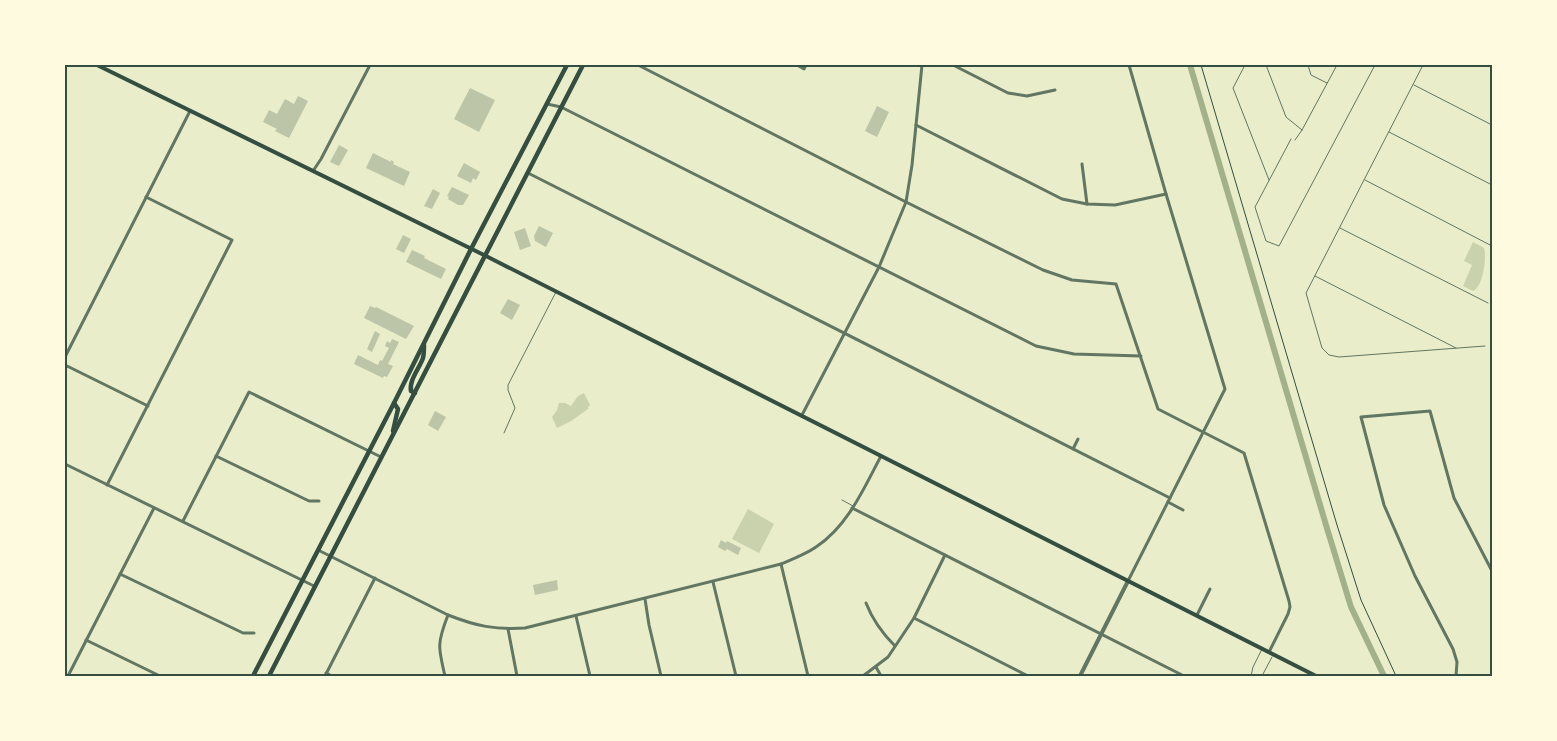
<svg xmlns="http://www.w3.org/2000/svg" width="1557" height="741" viewBox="0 0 1557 741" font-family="'DM Sans',sans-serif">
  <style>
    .green { fill: #cad2ad }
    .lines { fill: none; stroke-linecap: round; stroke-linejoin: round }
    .canal { stroke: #a3b18a; stroke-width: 6 }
    .building { fill: #bcc5a7 }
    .path { stroke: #344e41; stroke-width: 1 }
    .service { stroke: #617663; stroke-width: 1 }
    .minor { stroke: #617663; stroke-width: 3 }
    .tertiary { stroke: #617663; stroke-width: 4 }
    .secondary { stroke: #344e41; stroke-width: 4 }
    .primary { stroke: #344e41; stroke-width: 4.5 }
    .neatline { fill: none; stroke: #344e41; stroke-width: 2 }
  </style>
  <rect width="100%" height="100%" fill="#e9edc9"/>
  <g class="green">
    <path d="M1473,242l11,6c3,9 -1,39 -11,43l-10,-5 9,-21 -8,-4z"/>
    <path d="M584,393l6,12 -2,2v2l-17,12 -14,7 -5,-11 5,-7 2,-7h6l6,3 7,-10z"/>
    <path d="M748,509l26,15 -15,29 -27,-14z"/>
  </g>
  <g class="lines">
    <path class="canal" d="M1190,65l136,460 25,82 33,69"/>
  </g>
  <g class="building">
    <path d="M470,88l25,12 -16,32 -25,-13z"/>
    <path d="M298,96l10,5 -19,37 -14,-7 2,-2 -14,-7 6,-12 8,4 8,-15 9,5z"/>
    <path d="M877,106l12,6 -12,25 -12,-6z"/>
    <path d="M339,145l9,5 -9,16 -9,-4z"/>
    <path d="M373,153l18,9v-2l3,2 -1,2 17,8 -6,14 -38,-18z"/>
    <path d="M464,163l16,9 -4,8 -3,-2 -2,5 -14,-7z"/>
    <path d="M452,187l17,8 -6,10h-5l-10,-6 1,-2 -2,-1z"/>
    <path d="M433,189l7,4 -8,16 -8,-3z"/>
    <path d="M539,226l14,7 -7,14 -11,-6 -1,-5z"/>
    <path d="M525,228l6,18 -11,4 -6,-18z"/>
    <path d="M403,235l8,4 -7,14 -8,-4z"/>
    <path d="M412,250l13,6 -1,2 22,11 -5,10 -35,-17z"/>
    <path d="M508,299l12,6 -8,15 -12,-7z"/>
    <path d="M370,306l5,2 1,-1 38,19 -8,13 -42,-21z"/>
    <path d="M375,331l5,3 -8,18 -5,-3z"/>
    <path d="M392,339l7,3 -11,22 5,2 -6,11 -3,-1 -1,2 -29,-14 4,-9 20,10 2,-5 2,1 7,-13 -4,-2 2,-5 3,2z"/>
    <path d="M435,411l11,6 -8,14 -10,-6z"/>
    <path d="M721,540l5,3 1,-2 14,7 -3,7 -11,-6 -2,2 -7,-4z"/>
    <path d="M557,580l1,10 -23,5 -2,-10z"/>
  </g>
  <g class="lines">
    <path class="path" d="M1201,65l136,460 24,75 35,76"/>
    <g class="service">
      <path d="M1245,65l-12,23 36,92"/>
      <path d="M1266,65l20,52 16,13"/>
      <path d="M1308,65l3,10 16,8"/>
      <path d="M1423,65l-117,228 16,55 7,7 10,2 146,-11"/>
      <path d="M1414,85l78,40"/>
      <path d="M1389,132l103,53"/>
      <path d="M1291,139l-36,68 11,34 13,5 96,-181"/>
      <path d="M1295,140l7,-10 35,-65"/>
      <path d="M1365,180l127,66"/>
      <path d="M1340,228l148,75"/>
      <path d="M1315,276l141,72"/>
      <path d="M504,433l11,-25 -7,-18v-5l48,-93"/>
      <path d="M842,500l11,6"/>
      <path d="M1251,676l2,-9 9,-18"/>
      <path d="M1262,676l10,-19"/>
    </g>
    <g class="minor">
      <path d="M638,65l268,137 137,68 29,10 44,4 42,125 86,44 45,148 1,6 -2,7 -19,38"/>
      <path d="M797,65l7,4 2,-4"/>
      <path d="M953,65l55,28 19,3 28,-6"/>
      <path d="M547,104l14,3 475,239 38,8 67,2"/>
      <path d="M916,125l146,74 25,5 28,1 51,-11"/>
      <path d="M1082,164l5,40"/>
      <path d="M313,171l8,-12 49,-94"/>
      <path d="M528,173l642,325"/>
      <path d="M65,357l125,-246"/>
      <path d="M65,365l83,41"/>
      <path d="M802,415l77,-148 27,-65 6,-37 10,-100"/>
      <path d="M1073,449l5,-10"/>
      <path d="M216,456l93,45h10"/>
      <path d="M65,464l249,122"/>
      <path d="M107,485l125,-245 -86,-43"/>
      <path d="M1168,502l15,8"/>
      <path d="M852,508l332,168"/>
      <path d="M183,521l66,-129 132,65"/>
      <path d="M318,550l130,65c28,11 47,15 77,13l256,-64c12,-5 25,-10 35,-17 32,-21 48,-59 65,-91"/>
      <path d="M781,564l27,112"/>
      <path d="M120,574l123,59h11"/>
      <path d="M1128,581l97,-192 -59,-195 -37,-129"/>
      <path d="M713,582l23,94"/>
      <path d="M645,599l4,26 12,51"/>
      <path d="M866,603c7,18 16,30 29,43"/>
      <path d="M1197,615l13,-26"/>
      <path d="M576,616l14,60"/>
      <path d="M914,618l114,58"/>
      <path d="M508,629l9,47"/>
      <path d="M86,640l74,36"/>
      <path d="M876,667l5,9"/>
      <path d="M326,673l6,3"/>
      <path d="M68,676l86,-168"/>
      <path d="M325,676l50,-98"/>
      <path d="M445,676c-7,-29 -8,-33 3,-61"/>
      <path d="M863,676l25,-19 26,-39 31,-63"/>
      <path d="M1456,676l1,-14 -4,-13 -38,-73 -31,-71 -23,-88 69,-6 24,87 38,73"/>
    </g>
    <path class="tertiary" d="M1080,676l48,-95"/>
    <path class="secondary" d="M97,65l389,191 830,420"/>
    <g class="primary">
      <path d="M415,393l-4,-2c-2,-11 8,-22 12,-33 1,-4 1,-8 1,-13"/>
      <path d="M393,431l5,-22 -4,-6"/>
      <path d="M253,676l140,-271 78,-156 96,-184"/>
      <path d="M269,676l314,-611"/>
    </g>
  </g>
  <rect width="1557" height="741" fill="none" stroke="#fefae0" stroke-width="132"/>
  <rect x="66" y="66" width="1425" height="609" class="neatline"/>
</svg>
